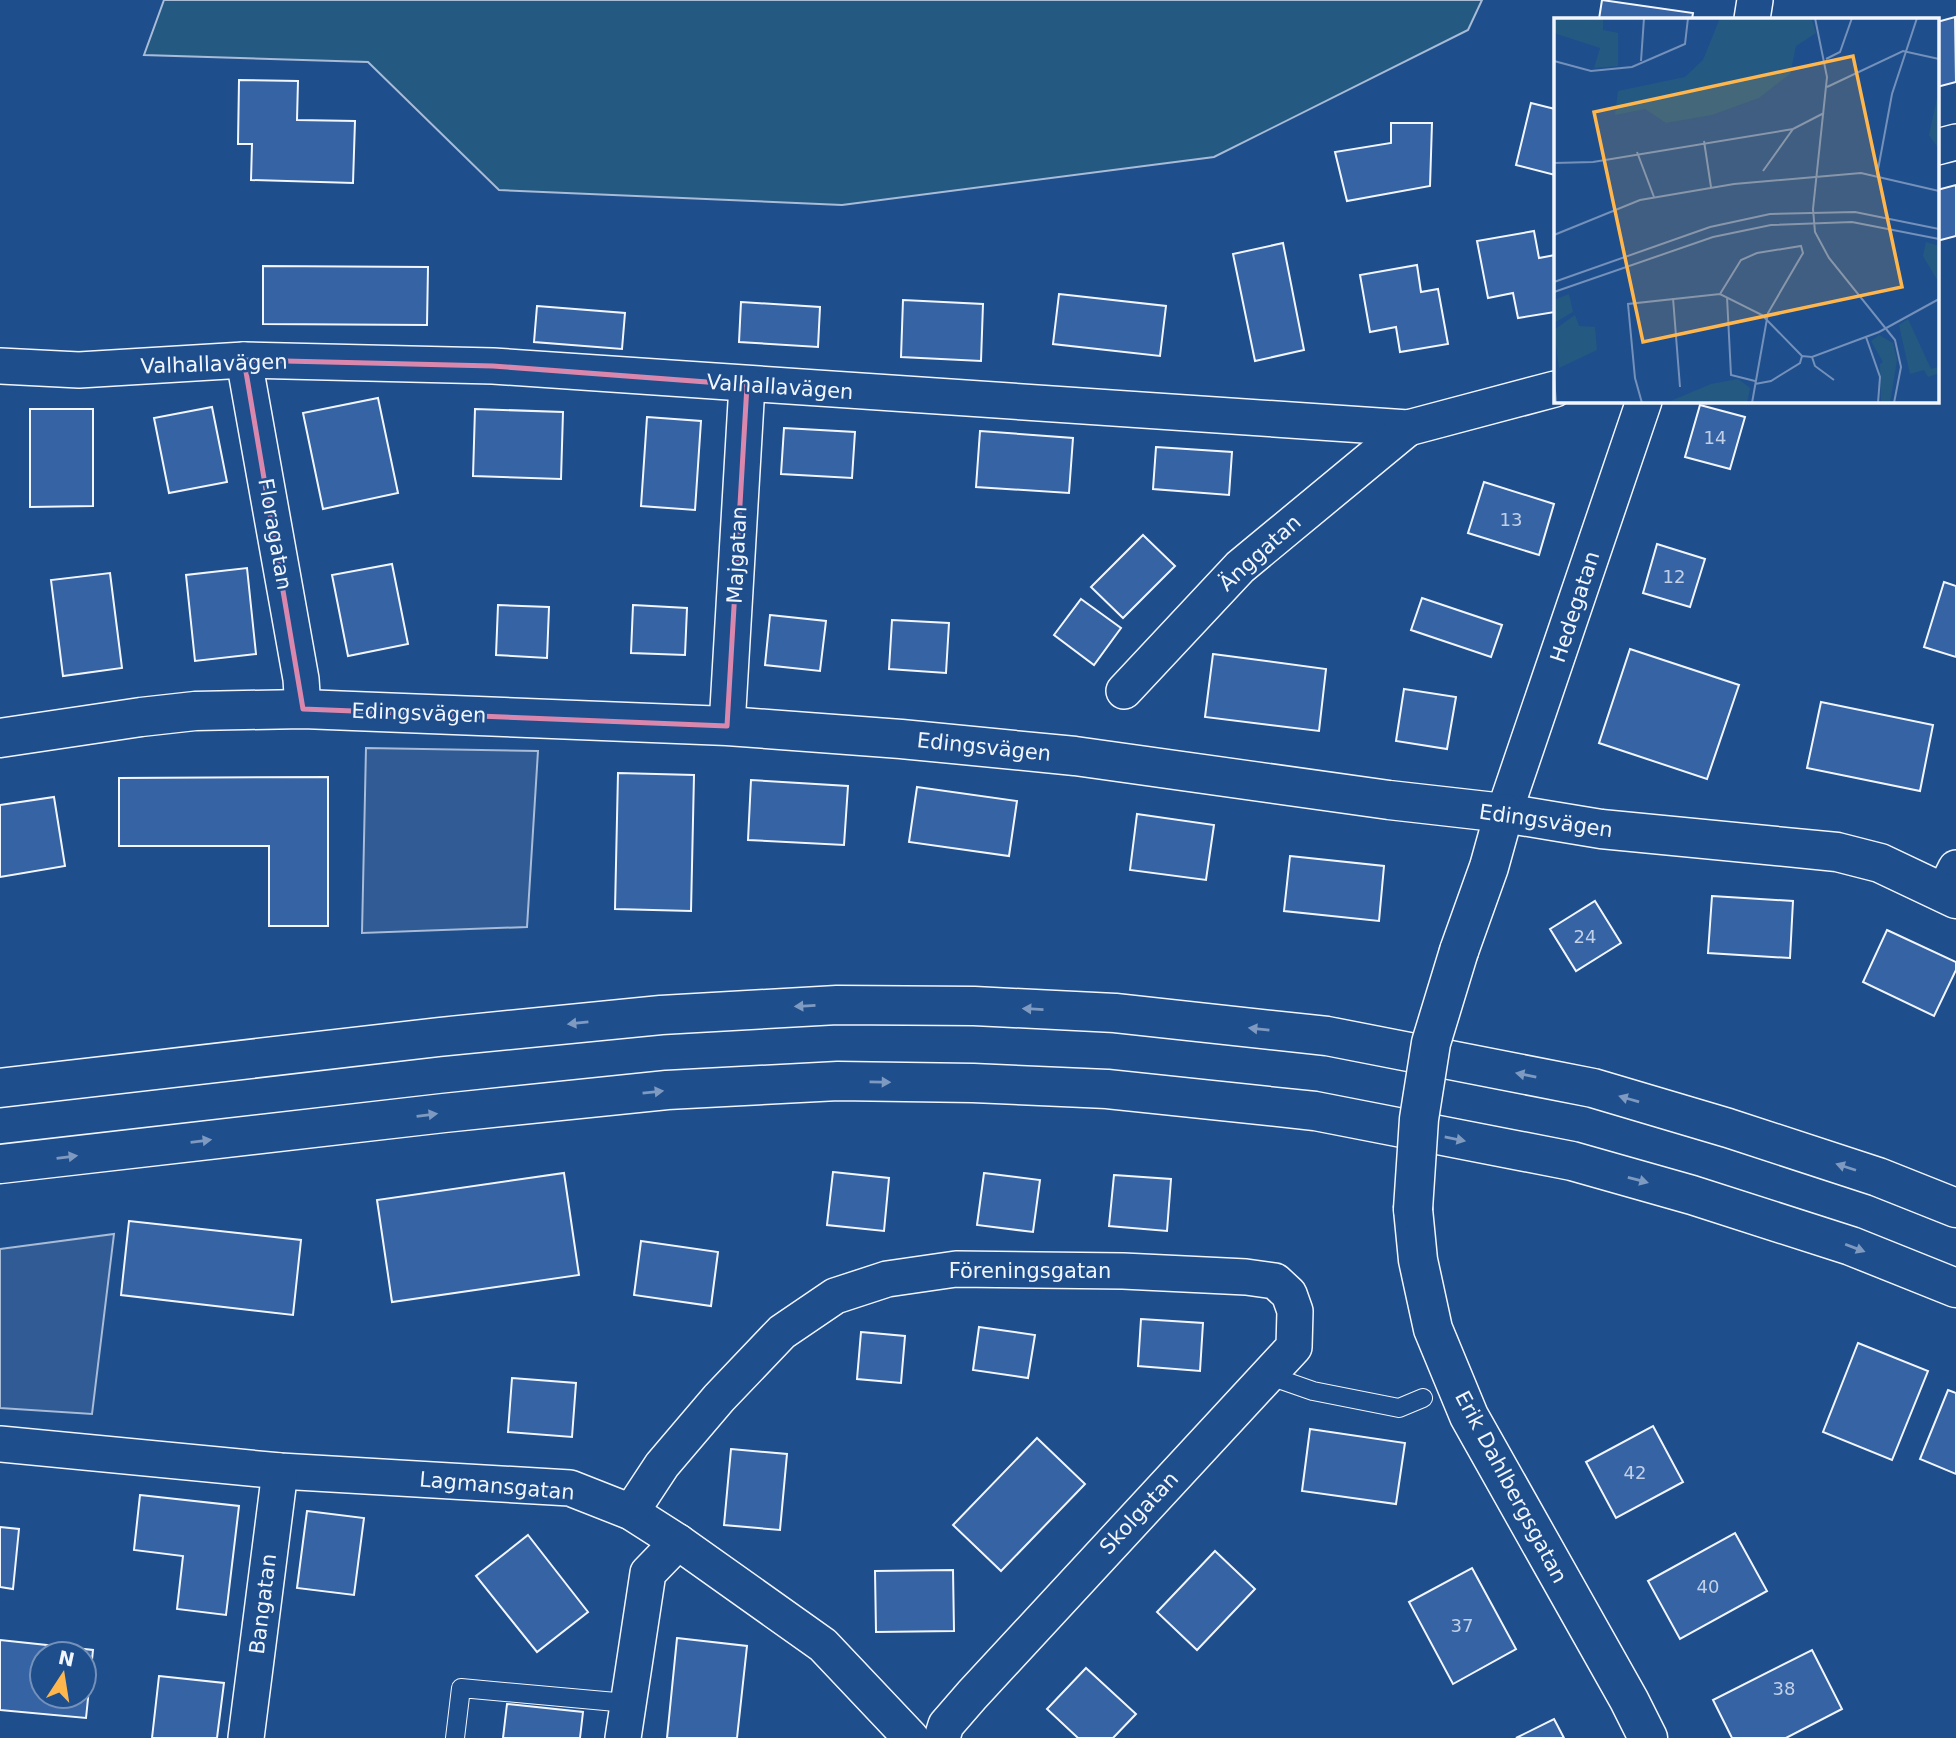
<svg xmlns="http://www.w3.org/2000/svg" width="1956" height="1738" viewBox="0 0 1956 1738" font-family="'DejaVu Sans',sans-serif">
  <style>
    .green { fill: #245a82; stroke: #a8bbd7; stroke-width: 2 }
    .parking { fill: #305b95; stroke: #a8bbd7; stroke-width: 2 }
    .building { fill: #3563a3; stroke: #f2f6ff; stroke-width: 2; fill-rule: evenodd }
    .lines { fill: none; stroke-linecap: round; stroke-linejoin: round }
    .service-casing { stroke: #f2f6ff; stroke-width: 20 }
    .minor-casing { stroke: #f2f6ff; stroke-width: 38 }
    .tertiary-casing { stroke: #f2f6ff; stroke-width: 41 }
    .motorway-casing { stroke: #f2f6ff; stroke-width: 41 }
    .service { stroke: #1f4e8c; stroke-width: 18 }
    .minor { stroke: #1f4e8c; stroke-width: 35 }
    .tertiary { stroke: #1f4e8c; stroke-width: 38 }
    .motorway { stroke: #1f4e8c; stroke-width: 38 }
    .tertiary-bridge-casing { stroke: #f2f6ff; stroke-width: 41; stroke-linecap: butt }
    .tertiary-bridge { stroke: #1f4e8c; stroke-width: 38 }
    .oneway { fill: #7e9ac0 }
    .marked { fill: none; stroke: #da87ad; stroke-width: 5; stroke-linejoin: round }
    .labels { text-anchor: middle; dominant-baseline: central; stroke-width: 5; stroke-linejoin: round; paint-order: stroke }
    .number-label { font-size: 18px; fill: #c3d1e8 }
    .street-label { font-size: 21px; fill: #f2f6ff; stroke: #1f4e8c }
    .inset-road { fill: none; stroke: #7391ba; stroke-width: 2 }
    .view { fill: #ffb74d; fill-opacity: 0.15; stroke: #ffb74d; stroke-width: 3.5 }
    .inset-edge { fill: none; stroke: #f2f6ff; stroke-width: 3.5 }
  </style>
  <rect width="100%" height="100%" fill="#1f4e8c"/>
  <path class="green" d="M164,0h1318l-14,30 -254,127 -372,48 -343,-15 -131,-128 -224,-7z"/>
  <g class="parking">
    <path d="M366,748l172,3 -11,176 -165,6z"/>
    <path d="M114,1234l-22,180 -92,-6v-159z"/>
  </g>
  <g class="building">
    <path d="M1602,0l91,13 -1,6h-93z"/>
    <path d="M1955,17l1,65 -19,5v-65z"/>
    <path d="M239,80l59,1 -1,39 58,1 -2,62 -102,-3 1,-36h-14z"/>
    <path d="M1531,103l24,6v66l-39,-10z"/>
    <path d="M1391,123h41l-2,63 -83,15 -12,-49 56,-9z"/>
    <path d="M1956,185v51l-19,5v-51z"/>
    <path d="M1534,231l5,27 16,-3v57l-37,6 -5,-25 -25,5 -11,-57z"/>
    <path d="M1283,243l21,107 -49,11 -22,-107z"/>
    <path d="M1417,265l4,27 17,-3 10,55 -48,8 -4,-25 -26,5 -10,-57z"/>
    <path d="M263,266l165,1 -1,58 -164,-1z"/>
    <path d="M1059,294l107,12 -6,50 -107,-12z"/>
    <path d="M903,300l80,4 -2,57 -80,-4z"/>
    <path d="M741,302l79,5 -2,40 -79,-5z"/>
    <path d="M537,306l88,7 -3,36 -88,-7z"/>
    <path d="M378,398l20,95 -75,16 -20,-96z"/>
    <path d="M1700,405l45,12 -15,52 -45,-12z"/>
    <path d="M212,407l15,75 -58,11 -15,-75z"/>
    <path d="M30,409h63v97l-63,1z"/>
    <path d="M475,409l88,3 -2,67 -88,-3z"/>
    <path d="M647,417l54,4 -6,89 -54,-4z"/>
    <path d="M784,428l71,4 -3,46 -71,-4z"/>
    <path d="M980,431l93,7 -4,55 -93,-6z"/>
    <path d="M1156,447l76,5 -3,43 -76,-6z"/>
    <path d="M1484,482l70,22 -15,51 -71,-22z"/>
    <path d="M1143,535l32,31 -52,52 -32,-31z"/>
    <path d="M1657,544l48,15 -15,48 -47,-14z"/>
    <path d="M392,564l16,80 -60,12 -16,-81z"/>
    <path d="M247,568l9,86 -61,7 -9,-86z"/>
    <path d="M110,573l12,95 -59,8 -12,-96z"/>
    <path d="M1944,582l12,4v71l-32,-10z"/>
    <path d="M1422,598l80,27 -11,32 -80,-27z"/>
    <path d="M1081,599l40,29 -27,37 -40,-30z"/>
    <path d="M498,605l51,2 -2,51 -51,-3z"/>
    <path d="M633,605l54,3 -2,47 -54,-2z"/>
    <path d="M770,615l56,6 -6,50 -55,-6z"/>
    <path d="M892,620l57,3 -3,50 -57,-4z"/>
    <path d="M1630,649l109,36 -32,94 -108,-36z"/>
    <path d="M1213,654l113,15 -7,62 -114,-14z"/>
    <path d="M1404,689l52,8 -9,52 -51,-8z"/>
    <path d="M1821,702l112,23 -13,66 -113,-23z"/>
    <path d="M618,773l76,2 -3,136 -76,-2z"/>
    <path d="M328,777v149h-59v-80h-150v-68z"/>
    <path d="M751,780l97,6 -4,59 -96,-5z"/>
    <path d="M917,787l100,14 -8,55 -100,-14z"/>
    <path d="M54,797l11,69 -65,11v-72z"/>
    <path d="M1137,814l77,11 -8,55 -76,-10z"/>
    <path d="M1290,856l94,10 -5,55 -95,-10z"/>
    <path d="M1712,896l81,5 -3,57 -82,-5z"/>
    <path d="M1595,901l26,42 -45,28 -26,-42z"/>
    <path d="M1887,930l69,32v8l-22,46 -71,-34z"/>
    <path d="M833,1172l56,6 -5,53 -57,-6z"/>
    <path d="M564,1173l15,102 -187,27 -15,-102z"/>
    <path d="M984,1173l56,7 -7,52 -56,-7z"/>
    <path d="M1114,1175l57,4 -4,52 -58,-5z"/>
    <path d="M129,1221l172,19 -8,75 -172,-20z"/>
    <path d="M641,1241l77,11 -7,54 -77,-11z"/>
    <path d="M1141,1319l62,4 -3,48 -62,-5z"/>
    <path d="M979,1327l56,8 -7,43 -55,-8z"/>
    <path d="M861,1332l44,4 -4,47 -44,-4z"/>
    <path d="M1858,1343l70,28 -36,89 -69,-28z"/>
    <path d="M512,1378l64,5 -4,54 -64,-5z"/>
    <path d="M1948,1390l8,3v81l-36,-15z"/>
    <path d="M1653,1426l30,56 -67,36 -30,-56z"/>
    <path d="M1310,1429l95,14 -9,61 -94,-13z"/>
    <path d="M1037,1438l48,46 -84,87 -48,-46z"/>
    <path d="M731,1449l56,5 -7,76 -56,-5z"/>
    <path d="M140,1495l99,11 -13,109 -49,-6 6,-53 -49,-6z"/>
    <path d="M307,1511l57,7 -10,77 -57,-7z"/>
    <path d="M0,1527l19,2 -6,60 -13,-2z"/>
    <path d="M1735,1533l32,58 -87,48 -32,-58z"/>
    <path d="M528,1535l60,77 -51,40 -61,-76z"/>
    <path d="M1215,1551l40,38 -58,61 -40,-38z"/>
    <path d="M1472,1568l44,81 -63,35 -44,-82z"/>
    <path d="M953,1570l1,61 -78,1 -1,-61z"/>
    <path d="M677,1638l70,8 -10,92h-70z"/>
    <path d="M0,1640l93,10 -7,68 -86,-8zM42,1654h42v42h-42z"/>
    <path d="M1812,1650l30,59 -56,29h-54l-19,-38z"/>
    <path d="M1086,1668l50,46 -23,24h-35l-31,-29z"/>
    <path d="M159,1676l65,7 -7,55h-65z"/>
    <path d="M507,1704l76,8 -3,26h-77z"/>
    <path d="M1554,1719l10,19h-48z"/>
  </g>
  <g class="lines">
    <defs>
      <g id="service">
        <path d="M1267,1375l46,16 86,17 24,-10"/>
        <path d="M455,1738l6,-50 166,15"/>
      </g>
      <g id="minor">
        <path d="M1752,19l3,-19"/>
        <path d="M1937,147l19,-5"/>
        <path d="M244,360l57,319 2,30"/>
        <path d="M0,366l79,4 165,-10 249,6 915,62 147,-39"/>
        <path d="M1124,691l116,-124 168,-139"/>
        <path d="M727,726l20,-341"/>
        <path d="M1504,813l140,-412"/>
        <path d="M1944,892l12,-24"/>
        <path d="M0,1444l280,27 290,17 61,24 47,30 145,103 88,93"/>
        <path d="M631,1512l31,-47 57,-67 63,-66 53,-36 52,-17 69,-10 167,2 123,6 29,4 14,13 6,17 -1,36 -322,348 -26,30 -4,13"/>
        <path d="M246,1738l34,-267"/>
        <path d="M623,1738l25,-165 30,-31"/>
      </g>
      <g id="tertiary">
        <path d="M0,738l141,-21 54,-6 108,-2 424,17 174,13 174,17 314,44 115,13 97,16 236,23 43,11 76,36"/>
        <path d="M1459,951l30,-84 15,-54"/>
        <path d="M1413,1209l5,51 15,69 36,87 160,284 19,38"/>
      </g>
      <g id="motorway">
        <path d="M0,1088l439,-51 222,-22 176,-10 137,1 141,7 212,23 266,52 135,40 150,49 78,31"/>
        <path d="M0,1164l444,-51 223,-23 171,-9 135,2 134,6 208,22 257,50 120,34 159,51 105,42"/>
      </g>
    </defs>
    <use href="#service" class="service-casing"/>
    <use href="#minor" class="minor-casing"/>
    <use href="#tertiary" class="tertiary-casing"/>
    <use href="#motorway" class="motorway-casing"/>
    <use href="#service" class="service"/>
    <use href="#minor" class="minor"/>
    <use href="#tertiary" class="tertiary"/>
    <use href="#motorway" class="motorway"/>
    <defs>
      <path id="tertiary-bridge" d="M1413,1209l6,-90 12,-76 28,-92"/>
    </defs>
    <use href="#tertiary-bridge" class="tertiary-bridge-casing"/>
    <use href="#tertiary-bridge" class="tertiary-bridge"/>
  </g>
  <defs><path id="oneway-solid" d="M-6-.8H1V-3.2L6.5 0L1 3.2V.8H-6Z" transform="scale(1.75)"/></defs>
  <g class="oneway">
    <use href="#oneway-solid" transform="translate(805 1006) rotate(177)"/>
    <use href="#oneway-solid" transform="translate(1033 1009) rotate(-177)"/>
    <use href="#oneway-solid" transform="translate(578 1023) rotate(174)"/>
    <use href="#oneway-solid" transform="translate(1259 1029) rotate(-174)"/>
    <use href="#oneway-solid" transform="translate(1526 1075) rotate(-169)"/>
    <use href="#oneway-solid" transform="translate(880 1082) rotate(1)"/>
    <use href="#oneway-solid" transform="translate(653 1092) rotate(-6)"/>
    <use href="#oneway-solid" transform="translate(1629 1099) rotate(-164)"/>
    <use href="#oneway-solid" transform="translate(427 1115) rotate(-7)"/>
    <use href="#oneway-solid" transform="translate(1455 1139) rotate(11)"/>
    <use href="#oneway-solid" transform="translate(201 1141) rotate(-7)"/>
    <use href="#oneway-solid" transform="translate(67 1157) rotate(-7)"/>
    <use href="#oneway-solid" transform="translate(1846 1167) rotate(-162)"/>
    <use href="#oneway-solid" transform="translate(1638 1180) rotate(15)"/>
    <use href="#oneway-solid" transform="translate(1855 1248) rotate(21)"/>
  </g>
  <path class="marked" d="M244,360l249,6 254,19 -20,341 -424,-17z"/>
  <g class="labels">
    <g class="number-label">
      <text x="1715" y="437">14</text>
      <text x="1511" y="519">13</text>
      <text x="1674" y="576">12</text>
      <text x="1585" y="936">24</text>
      <text x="1635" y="1472">42</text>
      <text x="1708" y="1586">40</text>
      <text x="1462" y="1625">37</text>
      <text x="1784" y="1688">38</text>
    </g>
    <g class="street-label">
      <text transform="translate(214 364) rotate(-2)">Valhallavägen</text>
      <text transform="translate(780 387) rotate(4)">Valhallavägen</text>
      <text transform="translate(275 534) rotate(80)">Floragatan</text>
      <text transform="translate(1260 553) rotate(-42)">Änggatan</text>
      <text transform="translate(737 555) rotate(-87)">Majgatan</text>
      <text transform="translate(1575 607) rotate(-72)">Hedegatan</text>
      <text transform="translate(419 713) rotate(2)">Edingsvägen</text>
      <text transform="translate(984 747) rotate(6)">Edingsvägen</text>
      <text transform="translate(1546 821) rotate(8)">Edingsvägen</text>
      <text x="1030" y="1271">Föreningsgatan</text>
      <text transform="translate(497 1486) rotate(5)">Lagmansgatan</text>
      <text transform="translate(1511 1487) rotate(62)">Erik Dahlbergsgatan</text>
      <text transform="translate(1139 1513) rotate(-47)">Skolgatan</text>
      <text transform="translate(263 1604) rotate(-83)">Bangatan</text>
    </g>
  </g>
  <g transform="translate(1554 18)">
    <rect width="385" height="385" fill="#1f4e8c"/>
    <path d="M0,0h49v12l15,3v33l-24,2 6,-20 -46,-15zM166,0h91l5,15 -20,13 -6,28 -31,24 -47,17 -46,8 -21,-14 -30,6 3,-24 67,-14 18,-17zM385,71v60l-10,-14zM372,224l13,4v37l-16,-27zM15,276l4,18 -19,11v-23zM21,297l4,11 16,1 2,23 -38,18 -5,-38zM354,301l23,50 8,-2v6l-11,4 -4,-7 -14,4 -11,-49zM325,317l14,8 4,17 -7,43h-9l-1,-39 3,-2 -12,-21zM184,361l12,9 -3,15h-81l45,-19z" fill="#245a82"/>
    <path class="inset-road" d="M261,0l12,59 -14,132 2,23 14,26 66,82 6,27 -7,36M272,41l14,-7 12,-34M0,43l37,10 41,-4 53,-23 3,-26M87,43l3,-43M273,69l76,-36 36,8M150,123l7,46M83,134l17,45M0,145l39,-1 200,-33 31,-16M209,153l30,-42M323,157l15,-81 25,-76M0,217l86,-35 94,-16 127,-11 78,18M0,264l156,-55 60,-13 85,-2 84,17M0,274l159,-55 58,-12 81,-3 87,17M166,276l21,-34 16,-7 44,-7 2,7 -35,60 -16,90M173,279l4,78 24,6M119,280l7,89M312,319l14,40 -2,26M258,339l3,9 19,14M0,360l2,25M201,366l16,-3 29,-18 2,-7 10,1 67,-25 60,-33M88,385l-7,-25 -7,-74 92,-10 42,21 40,41"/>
    <path class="view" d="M299,38l49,231 -259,55 -49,-230z"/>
    <rect width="385" height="385" class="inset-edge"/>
  </g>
  <g transform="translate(63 1675) rotate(12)"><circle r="33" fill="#1f4e8c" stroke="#7391ba" stroke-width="2"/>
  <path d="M0-5L12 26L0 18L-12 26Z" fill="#ffb74d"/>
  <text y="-10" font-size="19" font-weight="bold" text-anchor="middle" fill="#f2f6ff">N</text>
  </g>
</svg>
